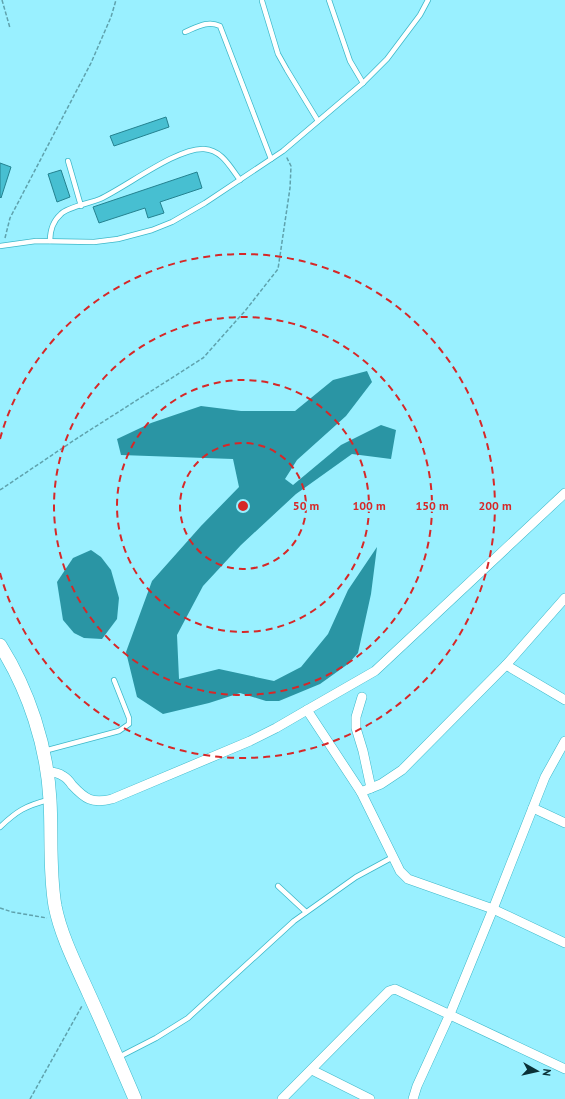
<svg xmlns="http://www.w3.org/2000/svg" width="565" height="1099" viewBox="0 0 565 1099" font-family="'PT Sans',sans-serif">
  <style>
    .water { fill: #2a95a4 }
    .building { fill: #47bfd1; stroke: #248290 }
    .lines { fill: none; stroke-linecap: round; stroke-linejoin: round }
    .lane-casing { stroke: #3db8c9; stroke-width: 6 }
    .street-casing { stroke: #3db8c9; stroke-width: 10 }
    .secondary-casing { stroke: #3db8c9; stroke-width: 14 }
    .path { stroke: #5fa2ad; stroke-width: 1.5; stroke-dasharray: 4 2; stroke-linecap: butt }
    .lane { stroke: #fff; stroke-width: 4.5 }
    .street { stroke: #fff; stroke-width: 9 }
    .secondary { stroke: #fff; stroke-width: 13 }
    .ring { fill: none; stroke: #d62828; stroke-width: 2; stroke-dasharray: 7 5 }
    .centre { fill: #d62828; stroke: #99f0ff; stroke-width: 2 }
    .ring-label { font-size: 12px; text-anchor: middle; font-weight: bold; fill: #d62828; stroke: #99f0ff; stroke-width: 3.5; stroke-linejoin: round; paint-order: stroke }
  </style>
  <rect width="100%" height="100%" fill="#99f0ff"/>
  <g class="water">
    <path d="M367,371l5,11 -26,34 -49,44 -12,19 8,6 48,-40 40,-20 15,5 -5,29 -39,-5 -56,40 -55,51 -38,41 -26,49 2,44 40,-10 55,12 27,-14 27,-33 20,-44 29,-43 -6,47 -13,59 -10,11 -28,20 -41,17h-13l-26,-8 -31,10 -46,11 -26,-17 -11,-45 26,-71 49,-55 38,-39 -6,-28 -112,-4 -4,-16 34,-16 50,-17 40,5h54l38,-31z"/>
    <path d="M91,550l10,7 10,13 8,28 -2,21 -15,20 -18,-1 -10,-5 -11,-13 -6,-38 16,-24z"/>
  </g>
  <g class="building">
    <path d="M166,117l3,10 -55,19 -4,-10z"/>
    <path d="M0,163l11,4 -10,31 -1,-1z"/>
    <path d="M61,170l9,27 -13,5 -9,-28z"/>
    <path d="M197,172l5,16 -42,14 4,11 -16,5 -3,-10 -46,15 -6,-16z"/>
  </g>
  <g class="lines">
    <defs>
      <g id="lane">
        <path d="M262,0v1l16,53 9,16 31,51"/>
        <path d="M329,0l21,61 13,22"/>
        <path d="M185,32c12,-5 23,-12 35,-6l51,133"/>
        <path d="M68,161l13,45"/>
        <path d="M50,241c0,-10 3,-20 11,-27 6,-7 30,-11 39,-15 26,-12 78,-52 104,-50 18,1 26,18 36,31"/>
        <path d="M0,246l36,-5 58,1 24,-3 34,-9 20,-8 33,-19 78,-52 80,-68 24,-24 33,-44 8,-15"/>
        <path d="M44,751l75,-20 10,-7v-6l-15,-38"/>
        <path d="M0,827c17,-16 25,-21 48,-27"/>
        <path d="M278,886l28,26"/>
        <path d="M119,1057l37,-19 32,-20 106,-97 62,-44 37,-20"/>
      </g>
      <g id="street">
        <path d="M506,665l59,35"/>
        <path d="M362,697l-6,20v11l7,23 8,37"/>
        <path d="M307,710l68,-39 190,-178"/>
        <path d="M48,772c5,0 11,1 15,4 4,2 7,6 9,9 13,14 20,19 40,14l138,-58 26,-13 31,-18 54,82 39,79 8,8 85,30 72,34"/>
        <path d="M361,792l20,-8 21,-14 104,-105 59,-67"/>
        <path d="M533,808l32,15"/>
        <path d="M312,1070l58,29"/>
        <path d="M282,1099l107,-108 6,-2 170,80"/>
        <path d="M413,1099l4,-13 33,-72 43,-105 52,-132 20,-36"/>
      </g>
      <path id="secondary" d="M0,645c29,46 47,101 50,155 2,35 -1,71 5,106 6,30 21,59 34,88 16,35 31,70 46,105"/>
    </defs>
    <use href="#lane" class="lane-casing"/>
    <use href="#street" class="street-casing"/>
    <use href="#secondary" class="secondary-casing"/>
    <g class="path">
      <path d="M2,0l8,28"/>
      <path d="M5,238l5,-20 81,-155 20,-46 5,-17"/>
      <path d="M0,490l76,-51 127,-81 42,-47 33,-42 12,-81 1,-22 -5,-10"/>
      <path d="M0,908l12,4 35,6"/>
      <path d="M30,1099l52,-93"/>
    </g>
    <use href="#lane" class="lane"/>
    <use href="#street" class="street"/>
    <use href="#secondary" class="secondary"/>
  </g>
  <g class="ring">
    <circle cx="243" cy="506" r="63"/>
    <circle cx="243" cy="506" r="126"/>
    <circle cx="243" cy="506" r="189"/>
    <path d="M0 439A252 252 0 1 1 0 573"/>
  </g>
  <circle cx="243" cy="506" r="6" class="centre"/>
  <g class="ring-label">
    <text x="306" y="510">50 m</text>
    <text x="369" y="510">100 m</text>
    <text x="432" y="510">150 m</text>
    <text x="495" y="510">200 m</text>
  </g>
  <g transform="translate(537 1071) rotate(98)" stroke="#99f0ff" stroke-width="3" paint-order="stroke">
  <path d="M0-3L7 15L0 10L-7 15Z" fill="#0a3137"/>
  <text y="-6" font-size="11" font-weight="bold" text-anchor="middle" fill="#0a3137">N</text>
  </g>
</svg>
